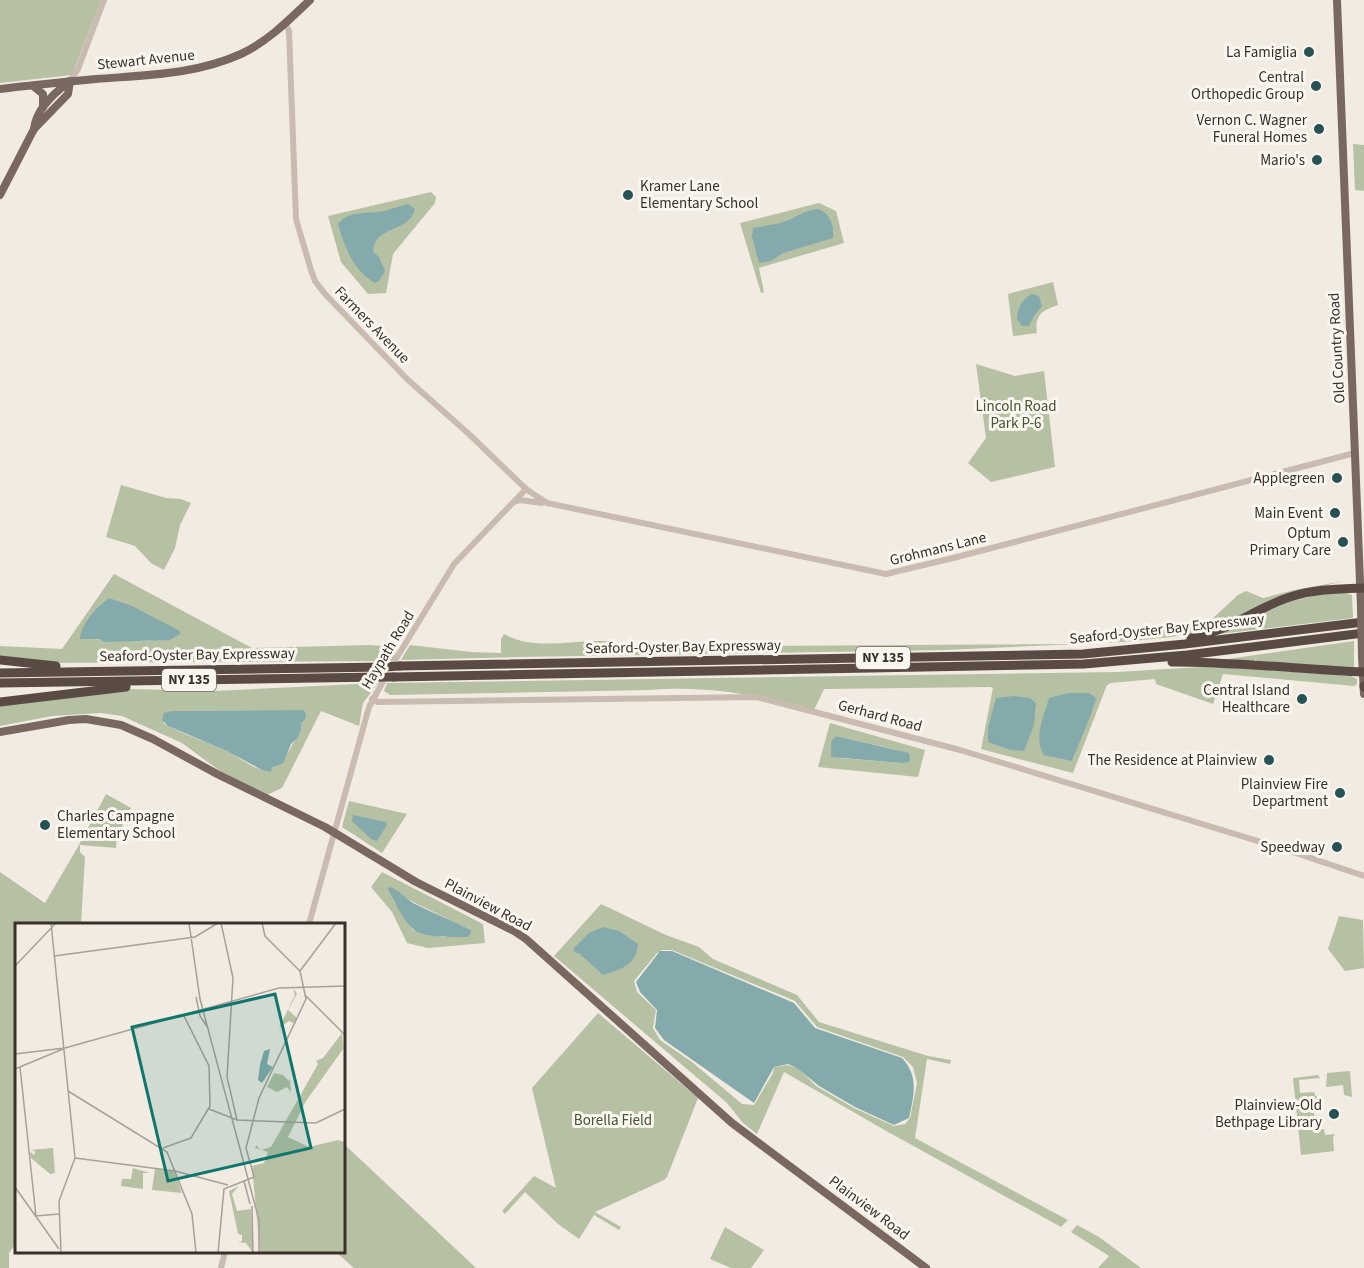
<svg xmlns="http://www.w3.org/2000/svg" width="1364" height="1268" viewBox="0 0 1364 1268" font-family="'Source Sans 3',sans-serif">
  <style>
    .green { fill: #b6c0a3; fill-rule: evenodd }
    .water { fill: #84aaac }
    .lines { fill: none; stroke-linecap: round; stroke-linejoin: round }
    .minor { stroke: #c9bbaf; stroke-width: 6 }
    .major { stroke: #79685f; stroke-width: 8 }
    .highway { stroke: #594b44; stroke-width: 9 }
    .major-bridge { stroke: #79685f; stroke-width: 8 }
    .highway-bridge { stroke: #594b44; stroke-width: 9 }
    .poi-dot { fill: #265256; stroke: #f9f5ef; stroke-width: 2 }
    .labels { text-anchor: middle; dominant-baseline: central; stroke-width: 6; stroke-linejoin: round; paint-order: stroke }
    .shield { fill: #f9f5ef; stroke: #736b66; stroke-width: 1.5 }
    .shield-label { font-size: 14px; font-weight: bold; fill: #39302c }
    .poi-label { font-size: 15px; fill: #39302c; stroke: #f9f5ef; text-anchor: end }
    .street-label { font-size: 15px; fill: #39302c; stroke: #f9f5ef }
    .park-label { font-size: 15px; fill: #485432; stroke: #f9f5ef }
    .inset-road { fill: none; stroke: #a8a099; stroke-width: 1.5 }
    .view { fill: #0f766e; fill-opacity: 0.15; stroke: #0f766e; stroke-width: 3 }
    .inset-edge { fill: none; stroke: #39302c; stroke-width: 3 }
  </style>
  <rect width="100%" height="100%" fill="#f2ebe2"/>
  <g class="green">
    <path d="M0,0h101l-29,75 -72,8z"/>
    <path d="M1353,144l11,1v46l-9,-1z"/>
    <path d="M431,192l5,5 -1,6 -42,51 -7,39 -18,1 -27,-32 -13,-46z"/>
    <path d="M819,203l17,8 8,32 -85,25 5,24 -3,1 -21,-70z"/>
    <path d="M1053,282l5,23c-15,5 -24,10 -21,28l-24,3 -5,-42z"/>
    <path d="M976,364l39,12 29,-5 11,96 -64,15 -23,-19 18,-25z"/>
    <path d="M121,485l45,13 15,1 10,4 -11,22 -5,23 -11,22 -13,-7 -16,-17 -29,-9z"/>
    <path d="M114,574l138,74 118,-3 28,2 -6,14h-3l-345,2 -44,-6v-11l62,3zM109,598l70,33 -30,10 -58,-2 -2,-19 12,-16z"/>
    <path d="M1344,581l-50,12 -81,36 -41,8 -50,5 -176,8 -428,7 -117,3 9,-15 61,7 30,1v-14l3,-5c33,19 76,3 111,8 6,1 12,3 18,5l434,-3 83,-10 26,-10 35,-4 27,-25 8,-4 17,7 31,-8z"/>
    <path d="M1342,592l10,3 1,23 -134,16 69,-32 26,-6z"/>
    <path d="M1354,641v27l-97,-7 -2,-2 -1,4 -34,-3z"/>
    <path d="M1217,666l134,10 6,3v5l-3,2 -131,-12 -10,30 -57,-20 -1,-5 -44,4 -4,2 -34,88 -92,-24 12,-61 -3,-1 -166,2 -10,21c-56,-15 -106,-25 -165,-20l-259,5 -6,-4 3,-8 730,-11zM1079,741l-7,20 -32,-14z"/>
    <path d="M378,683l-15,20 -4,23 -38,-15 -39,77 -15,7 -39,-18 -46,-34 -60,-27 -21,-3 -49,3 -52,10v-20l131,-17 84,2zM303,710c-2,18 -17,62 -40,60 -11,-2 -26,-14 -36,-19 -21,-10 -44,-16 -64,-28l9,-12z"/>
    <path d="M830,723l95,27 -7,27 -100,-10zM836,736l61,14 4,13 -61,-5z"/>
    <path d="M106,794l25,14 -14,29 -1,11 -36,-3v7l5,5 -4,67h-65v319l-7,10v15h-9v-396l45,31 34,-58z"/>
    <path d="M349,801l58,13 -25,39 -40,-26z"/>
    <path d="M382,872l101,52 2,19 -57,5 -21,-5 -15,-31 -21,-25zM388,890l83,40 -16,7h-12l-30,-7 -10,-13z"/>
    <path d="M601,904l65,31 33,12 14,12 84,36 22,27 109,34 23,4 -1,4 -23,-5 -12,79 153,82 -7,7 -173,-95 -104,-60 -27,62 -14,-11 -16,-20 -173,-147zM662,950h10l123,51 22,26 86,30 10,10 4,16 -7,35 -5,6 -11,2 -40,-18 -38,-22 -18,-18 -11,-3 -13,2 -1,6 -19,32 -12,-1 -50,-42 -32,-22 -7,-12 3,-18 -19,-18 -3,-11 23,-28z"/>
    <path d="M1339,916l24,4 1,48 -19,3 -17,-22z"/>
    <path d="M598,1013l100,85 -31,79 -3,3 -69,32 26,15 -2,3 -25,-15 -15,24 -21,-15 -33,-32 -20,22 -3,-3 32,-35 22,12 -24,-100z"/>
    <path d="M1350,1071l2,26 -8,-2 -1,-10 -17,2 1,-14z"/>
    <path d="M1318,1075l2,3 -21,2 1,13 14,-1 1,3 5,5 1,11 -7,1 2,17h8l1,6 10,-1 -2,3 1,14 -33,4 -8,-77z"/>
    <path d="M344,1144l132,124h-122l-18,-16h8z"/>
    <path d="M1077,1225l22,12 42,31h-43l11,-12 -38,-24z"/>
    <path d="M725,1227l39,23 -13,18h-20l-21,-9z"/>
  </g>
  <g class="water">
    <path d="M408,204l7,5c-6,25 -41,15 -42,43l6,5 6,14 -6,10 -4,2c-22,-13 -30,-35 -37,-59 12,-15 29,-9 46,-13 8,-2 16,-5 24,-7z"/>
    <path d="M818,209c13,5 16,16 15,29l-50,15 -12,8 -12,2 -7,-27 1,-8c13,-3 26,-3 38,-9 10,-5 16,-9 27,-10z"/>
    <path d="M1032,294l7,2 3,10 -8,10 -5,10h-7l-5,-7c1,-12 4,-19 15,-25z"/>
    <path d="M109,598l23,8 48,25v3l-10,6 -65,2 -6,-3h-19c1,-15 17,-33 29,-41z"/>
    <path d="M1068,693h21l7,5c-6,22 -16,42 -24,63l-28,-6c-11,-18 0,-38 5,-57z"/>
    <path d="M1014,696l16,2 6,5 -2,22 -10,26 -13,-1 -23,-8v-14l8,-30z"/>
    <path d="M297,710h6l3,4 -1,6 -4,3v6l-3,8 -7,7 -6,15 -2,4 -11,5 -1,4 -9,-2 -35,-19 -59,-25 -6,-6 2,-7 8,-2z"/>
    <path d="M836,736l73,17 1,7 -2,2 -7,1 -70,-6v-15z"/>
    <path d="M353,815l33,7 1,3 -10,16 -6,-2 -19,-18z"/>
    <path d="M389,887c9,2 16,11 24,16 19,10 39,17 58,27v3l-3,4c-13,0 -46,1 -55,-8 -12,-11 -17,-26 -25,-39z"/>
    <path d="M603,927l16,4 19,13c-1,21 -18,26 -35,31l-23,-21 -6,-2v-4l15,-15z"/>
    <path d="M660,951h12l122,52 21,25 87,30c17,18 12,37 7,60l-15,7 -39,-18 -36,-21 -22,-18 -9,-4 -14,3 -20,36 -90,-63 -9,-12 2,-18 -17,-18 -4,-10z"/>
  </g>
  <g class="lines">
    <g class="minor">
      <path d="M285,23l4,8 7,188 15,51 4,11 10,13 82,85 63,56 56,54 21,14 339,71 71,-17 398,-104"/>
      <path d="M70,81l8,-12 26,-69"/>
      <path d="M514,502l6,-2 22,3"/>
      <path d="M391,667l63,-103 72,-75"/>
      <path d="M372,699l6,3 379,-5 203,53 324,99 80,27"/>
      <path d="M309,924l60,-217 17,-31"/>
      <path d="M221,1268l4,-16"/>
    </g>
    <g class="major">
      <path d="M1337,0l24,607"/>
      <path d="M33,86l10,8v13"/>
      <path d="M0,89c32,-4 64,-7 96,-10 51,-4 98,-4 145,-25 26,-12 48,-34 69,-54"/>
      <path d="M34,129c2,-19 20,-36 35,-47"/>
      <path d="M0,195l34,-66 34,-35 2,-13"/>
      <path d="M1362,656l2,38"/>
      <path d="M0,732l69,-12 17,-1 35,6 32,14 64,35 108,53 91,55 98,49 12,8 206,184 194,145"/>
    </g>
    <g class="highway">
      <path d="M1191,638c36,-6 65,-30 99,-41 24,-8 49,-8 74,-9"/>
      <path d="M0,660l56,6"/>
      <path d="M1172,662c64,0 128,7 192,10"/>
      <path d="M400,666l683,-12 102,-10 179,-22"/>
      <path d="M0,673l385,-6"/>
      <path d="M394,677l690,-13 103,-9 177,-22"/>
      <path d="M0,683l378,-6"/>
      <path d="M1364,687v-1"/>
      <path d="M0,702l126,-15"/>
    </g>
    <path class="major-bridge" d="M1361,607l1,49"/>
    <g class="highway-bridge">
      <path d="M385,667l15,-1"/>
      <path d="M378,677h16"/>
    </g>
  </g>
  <g class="poi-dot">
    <circle cx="1309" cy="52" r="6"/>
    <circle cx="1316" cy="86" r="6"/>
    <circle cx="1319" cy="129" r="6"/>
    <circle cx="1317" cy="160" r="6"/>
    <circle cx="628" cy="195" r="6"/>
    <circle cx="1337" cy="478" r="6"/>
    <circle cx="1335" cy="513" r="6"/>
    <circle cx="1343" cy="542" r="6"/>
    <circle cx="1302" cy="699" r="6"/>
    <circle cx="1269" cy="760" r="6"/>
    <circle cx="1340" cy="793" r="6"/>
    <circle cx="45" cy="825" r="6"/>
    <circle cx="1337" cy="847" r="6"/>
    <circle cx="1334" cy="1114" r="6"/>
  </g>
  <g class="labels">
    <g class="shield">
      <rect x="856" y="647" width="54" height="22" rx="4.5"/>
      <rect x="162" y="669" width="54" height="22" rx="4.5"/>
    </g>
    <g class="shield-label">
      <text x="883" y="658">NY 135</text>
      <text x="189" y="680">NY 135</text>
    </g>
    <g class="poi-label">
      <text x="1297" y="52">La Famiglia</text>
      <text x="1304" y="77">Central<tspan x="1304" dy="17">Orthopedic Group</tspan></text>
      <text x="1307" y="120">Vernon C. Wagner<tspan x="1307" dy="17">Funeral Homes</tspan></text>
      <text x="1305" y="160">Mario's</text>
      <text x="640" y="186" text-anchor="start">Kramer Lane<tspan x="640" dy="17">Elementary School</tspan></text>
      <text x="1325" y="478">Applegreen</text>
      <text x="1323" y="513">Main Event</text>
      <text x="1331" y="533">Optum<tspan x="1331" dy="17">Primary Care</tspan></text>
      <text x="1290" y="690">Central Island<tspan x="1290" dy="17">Healthcare</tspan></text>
      <text x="1257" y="760">The Residence at Plainview</text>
      <text x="1328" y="784">Plainview Fire<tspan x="1328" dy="17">Department</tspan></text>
      <text x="57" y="816" text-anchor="start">Charles Campagne<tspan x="57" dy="17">Elementary School</tspan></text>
      <text x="1325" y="847">Speedway</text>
      <text x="1322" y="1105">Plainview-Old<tspan x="1322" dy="17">Bethpage Library</tspan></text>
    </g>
    <g class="street-label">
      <text transform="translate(146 60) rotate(-6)">Stewart Avenue</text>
      <text transform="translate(372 325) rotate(46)">Farmers Avenue</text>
      <text transform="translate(1337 348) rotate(-93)">Old Country Road</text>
      <text transform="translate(938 549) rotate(-14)">Grohmans Lane</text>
      <text transform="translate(1167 629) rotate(-6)">Seaford-Oyster Bay Expressway</text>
      <text transform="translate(683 647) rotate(-1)">Seaford-Oyster Bay Expressway</text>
      <text transform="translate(388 650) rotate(-59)">Haypath Road</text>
      <text transform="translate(197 655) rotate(-1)">Seaford-Oyster Bay Expressway</text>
      <text transform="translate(880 716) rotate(15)">Gerhard Road</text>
      <text transform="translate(488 905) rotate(28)">Plainview Road</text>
      <text transform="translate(869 1208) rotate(37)">Plainview Road</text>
    </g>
    <g class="park-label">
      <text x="1016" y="406">Lincoln Road<tspan x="1016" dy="17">Park P-6</tspan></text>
      <text x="613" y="1120">Borella Field</text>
    </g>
  </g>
  <g transform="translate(15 923)">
    <rect width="330" height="330" fill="#f2ebe2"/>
    <path d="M278,65l4,6 -9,16 9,8 -2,6 -6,-3 -10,7 16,-33zM327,110l1,16 -37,52 -18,36 21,10 29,-7 7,2v111h-85l-8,-87 12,-3 4,-11 -13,-4 1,-3 5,5 10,-3 47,-83 -2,-3 7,-3zM259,150l9,2 6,6 1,-2 1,13 -4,-5 -10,5 -10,-5zM38,225l2,25 -5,1 -19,-16 -1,-6 5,3v-4l-5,-1zM118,245l17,5h-7v16l-22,-3 1,-7h9zM140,245l19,3 8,22 -30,-3zM224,263l-7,8 5,17 14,-2 2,44 -7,-10 -8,-1 4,-1v-6l-4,-1 -9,-43z" fill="#b6c0a3"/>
    <path d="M255,126l-3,15 6,3 -11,16 -4,-3 2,-15 4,-14z" fill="#84aaac"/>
    <path class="inset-road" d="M36,0l24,235 -16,43 2,51M174,0l11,76 59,221v33M206,0l12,55 -6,99 10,43M39,33l141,-19 23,-14M0,43l41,-43M285,48l36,-48M291,73l39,39M181,74l4,19 8,12M0,131l50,-6 214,-60 66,-2M5,144l16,149 23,-2M0,146l48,-20M53,168l99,61 25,62 4,39M194,186l28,11 79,3 29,-14M148,225l28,-10 19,-32 -1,-40 -25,-50M60,235l100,13M160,248l53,14M229,258l6,23M0,264l44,62M237,283l1,47M203,330l6,-64 30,-12 -8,-29 13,-50 47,-99 -6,-28 -35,-35 -3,-13"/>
    <path class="view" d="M260,71l36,154 -143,33 -36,-154z"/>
    <rect width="330" height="330" class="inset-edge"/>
  </g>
</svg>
